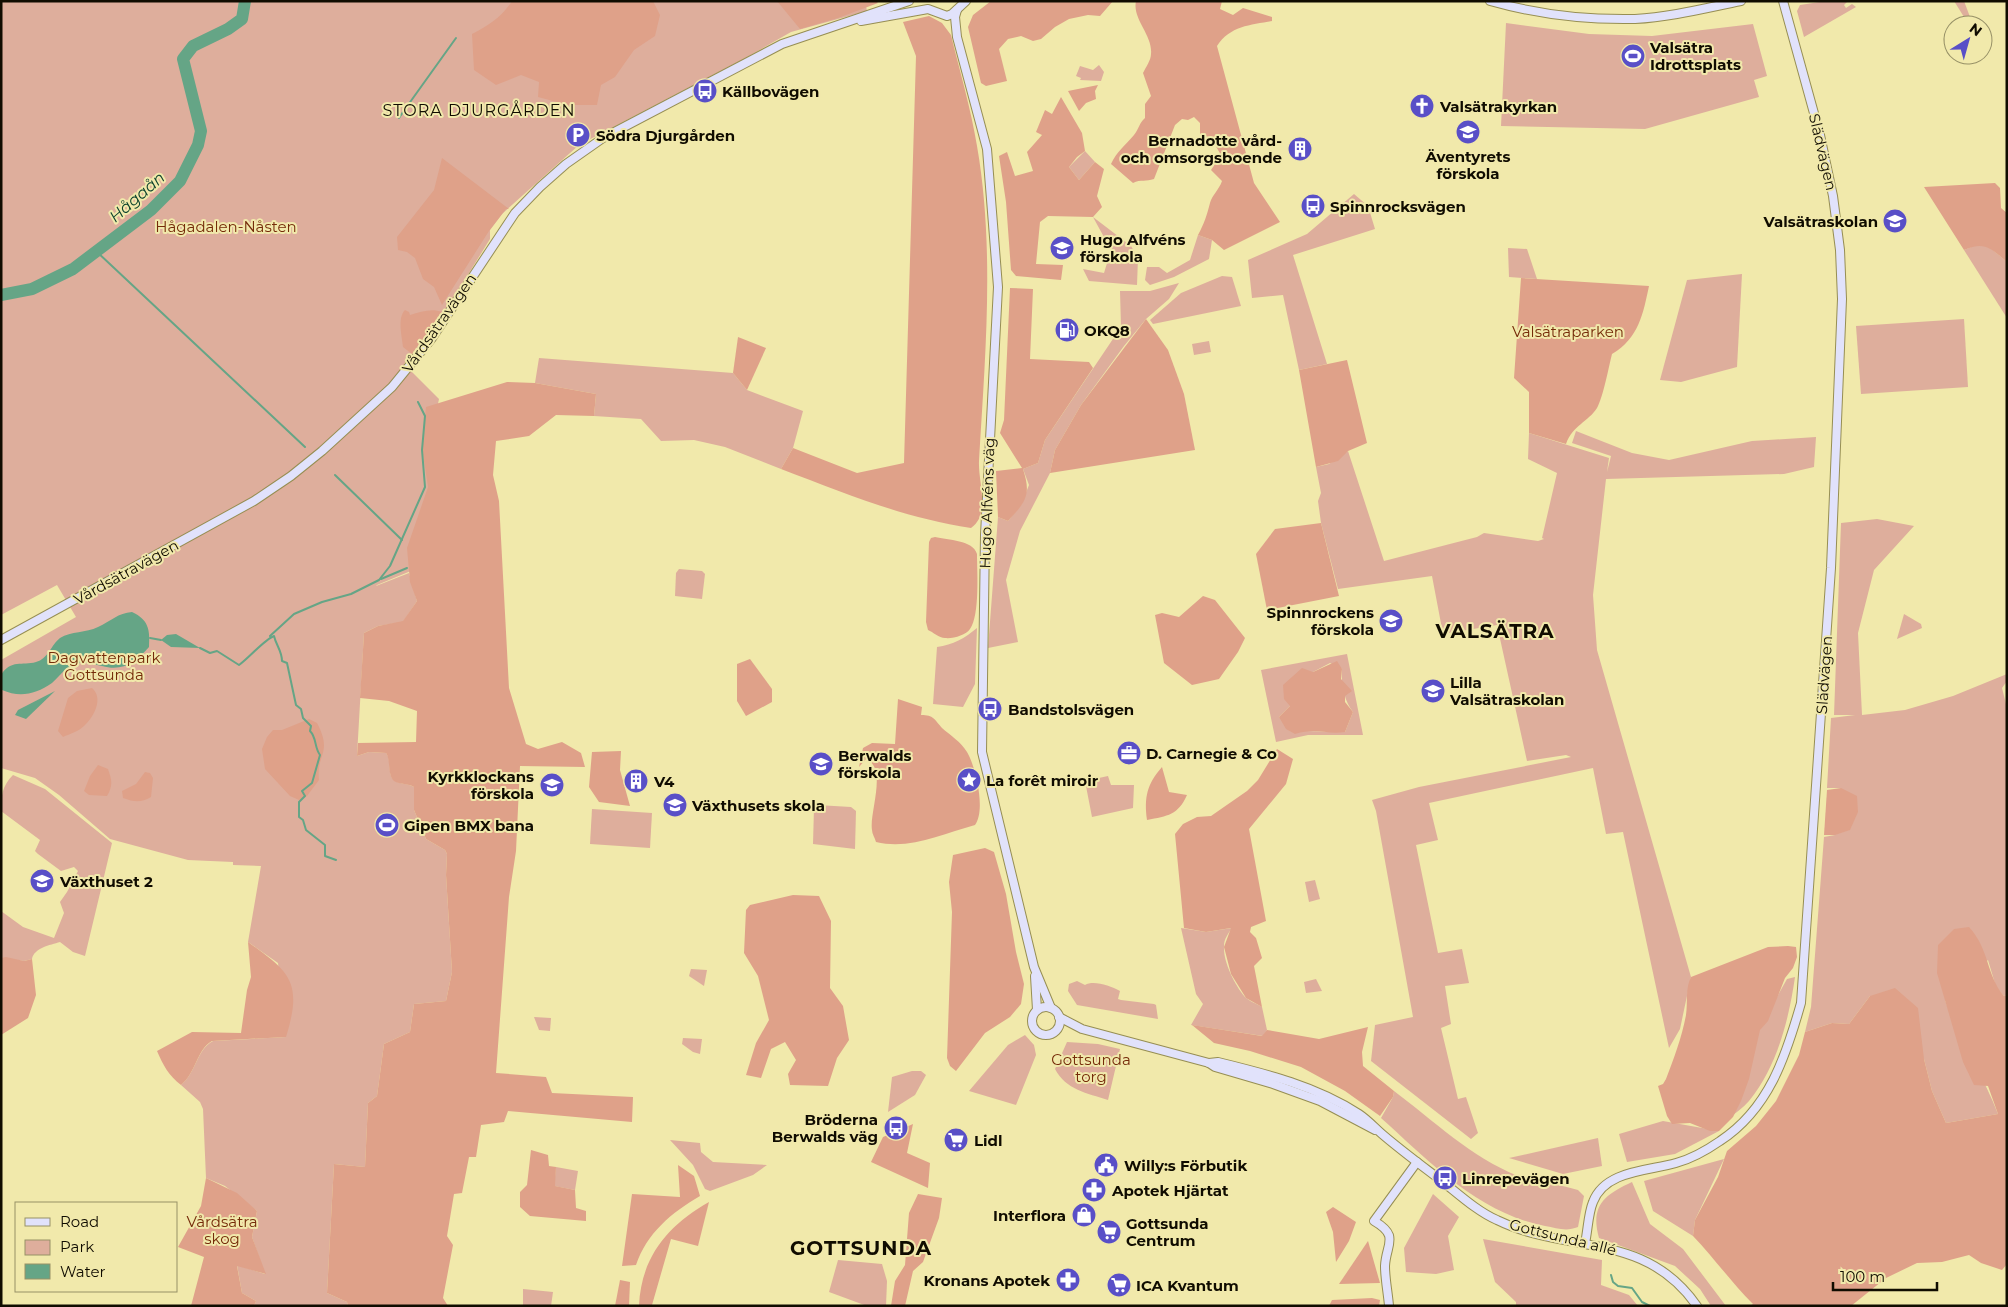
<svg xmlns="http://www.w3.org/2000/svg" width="2008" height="1307" viewBox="0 0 2008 1307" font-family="Montserrat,sans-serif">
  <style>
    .green { fill: #deae9c; fill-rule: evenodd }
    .forest { fill: #dfa189 }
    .water { fill: #65a586 }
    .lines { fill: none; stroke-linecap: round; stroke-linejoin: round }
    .stream { stroke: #65a586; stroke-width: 2 }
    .river { stroke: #65a586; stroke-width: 12 }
    .secondary-casing { stroke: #968e53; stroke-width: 10 }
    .secondary { stroke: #e1e2fb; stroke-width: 8 }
    .labels { text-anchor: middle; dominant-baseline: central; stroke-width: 4; stroke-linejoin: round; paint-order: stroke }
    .poi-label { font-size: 15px; font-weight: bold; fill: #100c00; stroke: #f1e9ab; text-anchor: start }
    .street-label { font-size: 15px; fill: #100c00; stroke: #f1e9ab }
    .park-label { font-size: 15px; fill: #752b09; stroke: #f1e9ab }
    .neighbourhood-label { font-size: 16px; letter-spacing: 1px; fill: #100c00; stroke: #f1e9ab }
    .water-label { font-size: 16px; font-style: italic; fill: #0e432e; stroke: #f1e9ab }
    .district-label { font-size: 20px; font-weight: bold; letter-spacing: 1px; fill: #100c00; stroke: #f1e9ab }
  </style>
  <rect width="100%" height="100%" fill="#f1e9ab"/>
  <g class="green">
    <path d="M1,1h864l2,10 -76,21 -42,24 -170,89 -77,69 -12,16v9l-50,81 -36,44 35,35 -11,53 9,46 -19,70 -41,17 -1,1 33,-13 8,28 -14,21 -25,4 -14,7 -7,123 12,-4 17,1c6,7 1,22 8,27 6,5 14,3 20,7v23l12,29 19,11 2,4 -1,21 6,97 -6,29 -32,3 -4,28 -26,12 -7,52 -9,7 -3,64 -31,-3 -7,129 20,9 1,4h-94l2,-5 -14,-8 -5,-28 28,9 -13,-37 5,-26 -32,-25 -19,-8 -3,-69 -3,-7 -19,-17c15,-12 16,-36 32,-44l73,-4 -8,-74 -30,-21 13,-76 -28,-1v-3l-45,-2 -78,-21 -51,-44 -24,-17 -34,-10v-108l75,-43 -19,-32 -56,30z"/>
    <path d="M1826,1h22l-4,4 2,3 6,-4 4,3 -52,30 -7,-26 3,-6z"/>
    <path d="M1954,1h10l9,24h-4z"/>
    <path d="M1506,23l83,11 63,2 101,-12 14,52 -13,4 5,17 -114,32 -144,-3z"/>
    <path d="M1099,65l5,7 -3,9 -21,-1 1,-2 -5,-2 4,-10 13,4z"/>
    <path d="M1085,151l10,11 -16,18 -10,-13z"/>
    <path d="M1354,194l14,12 7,23 -82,26 34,109 -28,6 -16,-75 -31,3 -4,-38 59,-26z"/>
    <path d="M1093,217l38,29 7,12 -1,27 -48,-4 -6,-12 21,4 7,-23z"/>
    <path d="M1198,235l14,5 -3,19 -35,18 -24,8 -5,-5 2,-13h12l8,6 23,-13z"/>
    <path d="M1976,245l12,1 19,16v56l-43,-68z"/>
    <path d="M1508,248l19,1 10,30 -28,-2z"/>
    <path d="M1742,274l-5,93 -56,15 -21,-2 27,-100z"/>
    <path d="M1222,276l10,1 9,29 -88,18 -3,-4 31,-27z"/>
    <path d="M1179,283l-10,16 -23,20 -22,27 -43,59 -26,45 -5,23 -30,58 -14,49 12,62 -30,6 10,-131 10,4 13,-16 8,-20 -6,-16 15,-6 7,-23 76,-113 -1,-36h30z"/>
    <path d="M1964,319l4,68 -107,7 -5,-68z"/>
    <path d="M1209,341l2,11 -17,3 -2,-11z"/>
    <path d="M539,358l194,15 14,17 56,21 -10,37 -12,21 -56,-22 -31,-7 -33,1 -20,-22 -47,-3 2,-22 -61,-11z"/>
    <path d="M1576,431l56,22 37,7 83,-19 64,-4 -2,30 -30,7 -178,5 -13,116 4,55 94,327 -11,52 -11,19 -46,-216 -17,2 -13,-66 -164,35 9,37 -22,5 22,108 24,-4 7,34 -24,3 6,38 -10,4 17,71 8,-2 12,36 -7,6 -100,-78 4,-36 38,-8 -37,-206 -4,-11 47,-13 152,-30 -5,-2 -39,6 -30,-136 -54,9 -11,-58 -94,13 -17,-66 -3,-22 3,-8 -5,-26 13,-3 19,-13 36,110 93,-24 7,-4 54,8 6,-2 -2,-1 15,-65 -29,-14 1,-26 80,25 -2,14 4,-16 -39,-13z"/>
    <path d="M1877,519l37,7 -40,44 -16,63 4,82 43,-5 48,-14 54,-22v7l-5,7 5,20v287l-3,1 -8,-9 -8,-27 -43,40c13,40 38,74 53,114l-52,9 -14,-32 -8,-32 -54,-63 -21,28 -17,-1 -27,9 6,-25 13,-170 11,-2 6,-47h-14l4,-70 24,-3h-21l7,-192z"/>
    <path d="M679,569l23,2 3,3 -3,25 -27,-3 1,-23z"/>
    <path d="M1904,614l17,10 1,4 -25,11z"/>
    <path d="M977,628l-2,56 -12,23 -30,-3 4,-57c16,-2 28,-9 40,-19z"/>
    <path d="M1347,654l16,81h-55l-32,7 -15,-72zM1330,663l12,6c-1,16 2,31 11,43l-8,20 -38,-1 -28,-14 11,-11 23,-34z"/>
    <path d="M13,775l32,14 67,54 -27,113 -12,-4 -13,-10c-10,3 -26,6 -28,17l-8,2 -23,-3v-47l22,16 31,11 10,-25 -4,-11 7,-10 11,-21 -4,-4 -13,4 -23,-17 -3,-3 5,-11 -39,-29c0,-15 1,-25 12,-36z"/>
    <path d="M1108,776l3,9h23l-1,23 -41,9 -7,-36z"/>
    <path d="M817,805l34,2 5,4 -1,38 -42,-5 1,-36z"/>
    <path d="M592,809l60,4 -2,35 -60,-4z"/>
    <path d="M1315,880l5,19 -11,3 -4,-20z"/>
    <path d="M1181,928l25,4 26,-4c-4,6 -8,11 -8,18 -1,16 11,39 21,51 4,4 12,7 17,10l5,23 -4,6 -72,-11 12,-21 -7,-10z"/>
    <path d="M691,969l16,1 -3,16 -15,-10z"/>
    <path d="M1795,977c-6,42 -18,90 -46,124 -6,7 -14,12 -21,18l24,-78 35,-62z"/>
    <path d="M1316,979l6,12 -16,2 -2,-11z"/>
    <path d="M1077,981l8,4c9,-5 25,1 35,6l-2,8 3,1 33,4 2,1 2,14 -81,-14 -9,-14 1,-7z"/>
    <path d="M534,1017l17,1 -1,13 -11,-1z"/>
    <path d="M1025,1035l9,10 2,10 -20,50 -47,-14 39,-46z"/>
    <path d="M683,1038l19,1 -2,15 -7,-2 -11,-8z"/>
    <path d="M1067,1042l31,2 22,5 -12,51c-21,-7 -42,-10 -53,-31z"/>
    <path d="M912,1071h9l5,4 -11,20 -27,17 4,-35z"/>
    <path d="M1394,1091c40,30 77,66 124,85 19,7 41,8 60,14l6,6 -6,31c-12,5 -21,1 -33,-1 -67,-13 -116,-65 -164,-108l12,-21z"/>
    <path d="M1663,1121l56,10 -44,23 -48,8 -8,-28z"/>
    <path d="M1598,1138l4,28 -39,8 -54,-16z"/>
    <path d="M670,1140l30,3 1,9 12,10 54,3 -14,10 -43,16 -5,-2 -12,-24z"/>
    <path d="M1724,1159l-29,61 -2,16 -40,-25 -9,-30z"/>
    <path d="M556,1167l22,4 -3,19 -21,-4z"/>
    <path d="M1632,1182l18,42 33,25 43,57h-15l-11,-17 -25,-23 -76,-28c-9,-32 5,-43 33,-56z"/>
    <path d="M1433,1194l26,23 -11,19 6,34 -18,4 -30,-2 -2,-24z"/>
    <path d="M1483,1239l119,21 -1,25 28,10 9,11h-122v-4l-21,-20z"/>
    <path d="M838,1260l44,4 5,17 -1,25h-19l-38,-14z"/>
    <path d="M523,1289l30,3 -2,14h-28z"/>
  </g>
  <g class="forest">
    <path d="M512,1h141l7,14 -5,21 -21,14 -19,27 -14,8 -4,20h-29l-30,-8 1,-15 -18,-7 -25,10 -22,-15 -2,-36c15,-7 31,-18 40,-33z"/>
    <path d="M777,1h99l2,2 -40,15 -38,11z"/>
    <path d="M991,1h122l-13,15 -12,-1 -19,4 -14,8 -14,12 -8,2 -12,-5 -13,3 -9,10 8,32 -21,5 -5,-3 -13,-56 5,-12z"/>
    <path d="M1136,1h86l-2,8 13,6 10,-7 29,9v4c-22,4 -42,5 -55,25l37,137 26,39 -56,28 -12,-10 -14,-5c6,-11 9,-20 12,-32 2,-8 9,-13 12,-22l-11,-11 10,-15 -10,-17 -11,-4v-11l-6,-6 -6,3 -6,-1 -7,6 -21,54c-8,3 -13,0 -21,4l-22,-19c6,-13 14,-18 23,-29 5,-6 5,-12 11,-17v-14l6,-8 -8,-23c3,-6 8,-13 8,-19 2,-19 -19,-35 -15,-53z"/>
    <path d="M929,16l13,7 9,12c9,37 20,74 26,111 18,103 8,212 2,315 -1,22 12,53 -8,67 -67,-10 -127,-35 -190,-59l12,-21 64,25 47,-10 12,-407 -13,-34z"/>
    <path d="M1098,85l-3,6 1,8 -10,4 -7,8 -11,-20z"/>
    <path d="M1061,97l21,36 3,18 -8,6 -8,10 10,13 16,-18 9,7 -7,27 5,11 -9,10 -45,-1 -8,6 -4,42 27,1 -2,15 -45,-4 -5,-6 -5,-68 -7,-46 8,-4 8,24 18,-5 -6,-19 15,-17 -6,-3 9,-22 7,4z"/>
    <path d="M442,158l67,51h-3l-17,22 -47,74 -8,-18 -11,-8 -8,-21 -8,-6 -9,-2 -1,-13 37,-47z"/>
    <path d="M1995,183l5,5 1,20 6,5v49c-17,-14 -22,-21 -43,-12l-40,-63z"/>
    <path d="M1521,278l128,8c-6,28 -10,52 -37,68 -3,12 -9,44 -15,54 -9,14 -24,17 -31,36l-37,-11v-41l-15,-14z"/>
    <path d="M1010,288l23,1 -3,70 59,3 4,6 -48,72 -7,23 -15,6c8,25 4,32 -15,52l-10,-4 -2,-46 26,-3 -22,-35 4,-13z"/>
    <path d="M405,310l4,2 1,3c11,-3 21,-7 32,-3l-30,42 -9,-7c-1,-11 -6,-29 2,-37z"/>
    <path d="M1146,319l22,31 16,44 11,56 -145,23 5,-23 26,-45z"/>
    <path d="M738,337l28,11 -19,42 -14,-17z"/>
    <path d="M1347,360l20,83 -19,8 -10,10 -22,6 -17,-97z"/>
    <path d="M507,382l28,1 61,11 -2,22 -38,-1 -27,21 -33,5 -3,34 6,26 10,187 17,56 12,5 24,-7 19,11 4,14 -65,-1 -4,85 -7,46 -13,176 50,4 6,16 81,4 -1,25 -124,-11 -4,11 -23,3 -5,32h-7l-7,36 -8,1 -7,42 6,9 -10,53 5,8h-100l-1,-4 -20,-9 7,-129 31,3 3,-64 9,-7 7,-52 26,-12 4,-28 32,-3 6,-29 -6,-97 1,-21 -2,-4 -19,-11 -12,-29v-23c-6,-4 -14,-2 -20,-6 -7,-6 -3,-21 -8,-28l-17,-1 -12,4 1,-13 58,-1 1,-31 -28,-10 -29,-3 4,-65 14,-7 25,-5 14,-20 -7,-19 -3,-34 21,-61 -6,-39 4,-41z"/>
    <path d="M1321,523l18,73 -72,14 -11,-56 19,-25z"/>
    <path d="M935,537c13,3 38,3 42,17 0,17 3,61 -7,75 -4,6 -17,10 -25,9 -6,0 -12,-6 -17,-8l-2,-8 3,-80 2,-4z"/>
    <path d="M1203,596l12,4 30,38 -7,14 -19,27 -27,6 -28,-22 -9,-48 7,-2 17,4z"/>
    <path d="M750,659l22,30v13l-26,14 -9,-15v-37z"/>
    <path d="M1337,661l5,8 -1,10 11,12 -7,5v6l8,10 -8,20c-20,3 -27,-5 -50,2l-9,-5 -7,-12 11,-11 -6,-7 -1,-14 19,-17 11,4z"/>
    <path d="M92,688c12,10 2,29 -8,38 -5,5 -14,8 -21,11l-5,-6 10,-33 9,-7z"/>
    <path d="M898,699l24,8 -1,8c13,0 13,4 21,13 8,7 19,14 25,24 9,15 19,59 8,73 -33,9 -65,25 -99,17 -1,-4 -4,-8 -4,-12 -3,-17 16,-62 -6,-71l-7,8 4,-19 9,-5 23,1z"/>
    <path d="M309,719l8,4c16,30 -1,31 2,57l-12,16 -8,4 -9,-4 -25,-27 -3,-20 5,-12 6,-7h9z"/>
    <path d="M1277,749l16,10 -7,25 -37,45 17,92 -15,6 -1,5 6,6 6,20 -8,8 8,41 -16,-9 -15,-24 -7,-27 7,-19 -25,4 -22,-4 -9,-94 8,-10 14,-7 14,-1 36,-25 11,-11z"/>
    <path d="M621,751l-1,19 10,36 -31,-4 -10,-15 3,-35z"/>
    <path d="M98,765l10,4c4,11 5,17 -1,27l-18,-1 -5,-4 6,-15z"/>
    <path d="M1162,767l7,25 18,3c-9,20 -19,21 -40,25 -3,-23 0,-36 15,-53z"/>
    <path d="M145,772l5,1 3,5 -2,19c-10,6 -17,5 -28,1l-1,-7 14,-7z"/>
    <path d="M1841,788l16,8 1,16 -8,18 -15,5h-11l3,-45z"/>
    <path d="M985,848l9,4 12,42 10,58 8,32 -3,20 -11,13 -25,16 -29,38 -6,-5 -3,-8 5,-146 -3,-30 4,-27z"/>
    <path d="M793,895l26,1 12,25 -1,67 13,18 6,34 -12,18 -9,28 -38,-1 -2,-11 8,-14 -11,-18 -14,7 -10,29 -15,-3 10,-32 13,-23 -11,-44 -14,-23 2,-43 4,-5z"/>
    <path d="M1969,927c21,23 17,48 35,69l3,-1v269l-5,6 -21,-7 -12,-8 -27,7 -25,1 -31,15 -35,28h-101l3,-2c-22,-22 -39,-46 -60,-68l2,-16 23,-43 9,-26 29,-25 20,-25 23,-46 6,-23 27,-9 17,1 21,-28 25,-8 23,20 6,51 8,32 14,32 52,-9 -10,-28 -14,-1 -11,-23 -26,-89 1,-28 16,-16z"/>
    <path d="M248,942c42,30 55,40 38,95l-74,4c-15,8 -16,32 -31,44 -12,-9 -18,-20 -24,-34l35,-19 49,1 6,-43 4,-13z"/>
    <path d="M1788,946l8,1 1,10 -4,11 -8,10 -17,43 -8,9 -11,49 -8,22 -8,16 -14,14h-9l-20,-8 -18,1 -5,-8 -9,-30 5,-2 3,-5c8,-21 16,-42 20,-64 2,-13 -1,-26 5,-38l77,-30z"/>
    <path d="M6,957l18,4 8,-2 4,36 -8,23 -27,17v-77z"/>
    <path d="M1192,1025l70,11 5,-6 52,9 49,-12 -6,25 1,14 31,25 -1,6 -13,19 -35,-25 -44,-24 -51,-16 -36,-8z"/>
    <path d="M913,1124l-6,29 23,10 -2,25 -57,-26 12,-25z"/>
    <path d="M531,1150l17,5 1,11 7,1 -1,19 20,4 1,18 10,3v10l-56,-5 -10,-9v-15l7,-7z"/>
    <path d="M678,1165l16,11 6,20c-29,17 -53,37 -64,69l-14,1 10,-72 48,3z"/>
    <path d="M206,1178l31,15 20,18 -5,26 14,37 -29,-8 5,27 14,8 -2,5h-63l13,-49 -26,-10 23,-41z"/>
    <path d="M918,1194l24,4 -3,20 -16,44 -10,9 -8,35h-14l4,-25 10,-16 4,-52z"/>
    <path d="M709,1202l-11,44 -27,-7 -19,66 1,1h-14c2,-49 29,-81 70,-104z"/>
    <path d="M1333,1207l23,15 -7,19 -13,21 -3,-30 -7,-20z"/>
    <path d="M1368,1241l12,42 -41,1z"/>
    <path d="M620,1280l10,2 -1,24h-14z"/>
    <path d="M1372,1298l8,2 -1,6h-50l3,-6z"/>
  </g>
  <g class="water">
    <path d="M132,612c17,8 18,18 17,35 -13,15 -26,25 -47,19 -10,-2 -15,-5 -26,-2 -11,3 -16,12 -24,19 -16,11 -32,15 -50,7l-1,-15c10,-16 21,-9 35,-13 12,-3 15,-17 24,-24 11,-7 26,-5 38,-11 13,-6 20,-14 34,-15z"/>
    <path d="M176,634l24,14 -29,-1 -10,-7 6,-5z"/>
    <path d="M55,691l-29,28 -11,-4 3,-5z"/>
  </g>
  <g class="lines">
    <g class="stream">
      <path d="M408,105l48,-67"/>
      <path d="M399,118l6,-9"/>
      <path d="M96,251l209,196"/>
      <path d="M335,475l67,65"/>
      <path d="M381,579l26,-11"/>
      <path d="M270,636l24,-22 28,-12 29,-8 28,-14 11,-14 35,-79 -3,-37 3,-34 -7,-14"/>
      <path d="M150,638l11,2"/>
      <path d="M200,648l10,5 7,-2 22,14c10,-7 26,-26 35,-29 2,9 8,15 8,25l5,2 9,42 5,4 2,9 8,8 -1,5c7,7 4,16 10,24l-8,28 -10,8 3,5 -6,6v15l4,3 3,10 19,15v11l11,4"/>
      <path d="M1611,1275l2,7 5,4 14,2 10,14 8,4"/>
    </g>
    <path class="river" d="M1,295l31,-6 41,-20 78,-59 29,-29 18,-36 3,-14 -18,-72 10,-13 35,-17 14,-10 3,-18"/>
    <defs>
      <g id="secondary">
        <path d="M1490,1c46,13 98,19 145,18 36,-2 71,-11 106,-18"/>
        <path d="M957,10l-2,7 2,20 30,112 11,138 -13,248 -3,217 52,215 17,41"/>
        <path d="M861,21l67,-12 19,7 5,-2 14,-13"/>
        <path d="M1,640l253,-139 37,-25 31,-25 70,-64 40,-49 83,-125 25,-26 26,-23 37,-26 179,-94 127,-43"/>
        <path d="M1035,976l2,34"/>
        <circle cx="1046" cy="1021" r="14"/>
        <path d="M1059,1017l23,12 127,34 6,4 58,17 47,17 55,29"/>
        <path d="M1209,1063l9,-1c49,12 98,24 141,52 9,6 15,13 23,20 21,18 43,34 65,51 16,13 32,27 50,35 71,35 147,10 200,86"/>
        <path d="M1585,1243c3,-13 3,-29 8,-41 12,-32 56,-31 83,-39 15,-4 31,-13 44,-22 49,-32 66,-85 81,-138l30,-435 11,-269 -2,-49 -7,-54 -13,-61 -37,-134"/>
        <path d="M1389,1306c-1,-13 -4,-27 -4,-40 1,-22 15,-30 -11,-45l43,-59"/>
      </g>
    </defs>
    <use href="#secondary" class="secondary-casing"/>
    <use href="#secondary" class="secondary"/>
  </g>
  <defs>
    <symbol id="stadium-disc" viewBox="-11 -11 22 22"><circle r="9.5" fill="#594fc7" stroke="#f1e9ab"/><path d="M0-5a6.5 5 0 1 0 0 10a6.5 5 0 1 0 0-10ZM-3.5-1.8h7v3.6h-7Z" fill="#fff"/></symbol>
    <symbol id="bus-disc" viewBox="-11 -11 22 22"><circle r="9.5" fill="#594fc7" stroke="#f1e9ab"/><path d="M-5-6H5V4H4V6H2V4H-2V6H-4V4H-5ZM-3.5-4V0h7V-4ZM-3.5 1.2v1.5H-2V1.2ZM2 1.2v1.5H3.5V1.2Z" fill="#fff"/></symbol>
    <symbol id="church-disc" viewBox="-11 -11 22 22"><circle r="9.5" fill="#594fc7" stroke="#f1e9ab"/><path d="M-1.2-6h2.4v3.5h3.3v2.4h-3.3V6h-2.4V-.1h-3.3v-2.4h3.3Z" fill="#fff"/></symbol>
    <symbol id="school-disc" viewBox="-11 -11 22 22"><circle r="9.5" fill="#594fc7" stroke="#f1e9ab"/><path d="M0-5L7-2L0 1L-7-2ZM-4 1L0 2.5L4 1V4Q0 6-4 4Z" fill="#fff"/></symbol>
    <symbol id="parking-disc" viewBox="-11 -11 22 22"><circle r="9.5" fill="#594fc7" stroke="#f1e9ab"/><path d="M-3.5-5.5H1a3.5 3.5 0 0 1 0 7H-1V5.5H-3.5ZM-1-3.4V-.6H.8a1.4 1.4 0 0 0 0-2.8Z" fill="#fff"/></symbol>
    <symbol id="building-disc" viewBox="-11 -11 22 22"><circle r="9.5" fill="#594fc7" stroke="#f1e9ab"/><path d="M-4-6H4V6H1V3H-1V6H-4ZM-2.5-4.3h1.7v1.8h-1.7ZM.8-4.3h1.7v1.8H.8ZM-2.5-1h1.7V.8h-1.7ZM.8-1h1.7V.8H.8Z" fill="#fff"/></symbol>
    <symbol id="fuel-disc" viewBox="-11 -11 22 22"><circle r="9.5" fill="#594fc7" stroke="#f1e9ab"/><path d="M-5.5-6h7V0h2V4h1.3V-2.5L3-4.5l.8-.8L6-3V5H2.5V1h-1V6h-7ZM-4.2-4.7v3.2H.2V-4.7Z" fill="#fff"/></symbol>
    <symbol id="office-disc" viewBox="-11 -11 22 22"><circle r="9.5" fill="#594fc7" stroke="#f1e9ab"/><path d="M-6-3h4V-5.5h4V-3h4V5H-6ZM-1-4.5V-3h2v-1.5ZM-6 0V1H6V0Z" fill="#fff"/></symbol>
    <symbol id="sight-disc" viewBox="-11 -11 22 22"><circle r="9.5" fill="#594fc7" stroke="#f1e9ab"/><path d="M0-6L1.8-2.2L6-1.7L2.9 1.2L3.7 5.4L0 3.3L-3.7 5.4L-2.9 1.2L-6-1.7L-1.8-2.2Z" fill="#fff"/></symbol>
    <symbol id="supermarket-disc" viewBox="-11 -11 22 22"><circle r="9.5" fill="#594fc7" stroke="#f1e9ab"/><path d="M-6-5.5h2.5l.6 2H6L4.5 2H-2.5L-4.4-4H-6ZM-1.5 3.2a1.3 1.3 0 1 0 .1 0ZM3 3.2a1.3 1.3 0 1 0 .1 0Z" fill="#fff"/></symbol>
    <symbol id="civic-disc" viewBox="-11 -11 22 22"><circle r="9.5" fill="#594fc7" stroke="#f1e9ab"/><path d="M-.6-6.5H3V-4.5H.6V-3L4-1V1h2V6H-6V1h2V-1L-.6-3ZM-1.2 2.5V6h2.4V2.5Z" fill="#fff"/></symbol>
    <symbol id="pharmacy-disc" viewBox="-11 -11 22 22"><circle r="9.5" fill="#594fc7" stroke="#f1e9ab"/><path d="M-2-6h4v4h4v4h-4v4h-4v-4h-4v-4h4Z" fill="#fff"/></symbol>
    <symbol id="shop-disc" viewBox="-11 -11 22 22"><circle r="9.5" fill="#594fc7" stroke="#f1e9ab"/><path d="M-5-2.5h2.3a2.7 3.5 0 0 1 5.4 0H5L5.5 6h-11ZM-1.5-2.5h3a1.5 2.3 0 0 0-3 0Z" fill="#fff"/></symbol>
  </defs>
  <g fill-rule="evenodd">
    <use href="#stadium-disc" x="1619" y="42" width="28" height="28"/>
    <use href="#bus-disc" x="691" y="77" width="28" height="28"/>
    <use href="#church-disc" x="1408" y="92" width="28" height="28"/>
    <use href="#school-disc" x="1454" y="118" width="28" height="28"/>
    <use href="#parking-disc" x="564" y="121" width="28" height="28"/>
    <use href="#building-disc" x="1286" y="135" width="28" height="28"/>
    <use href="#bus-disc" x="1299" y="192" width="28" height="28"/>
    <use href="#school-disc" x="1881" y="207" width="28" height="28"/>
    <use href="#school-disc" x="1048" y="234" width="28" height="28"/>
    <use href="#fuel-disc" x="1053" y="316" width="28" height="28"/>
    <use href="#school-disc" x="1377" y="607" width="28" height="28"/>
    <use href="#school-disc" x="1419" y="677" width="28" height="28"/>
    <use href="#bus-disc" x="976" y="695" width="28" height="28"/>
    <use href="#office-disc" x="1115" y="739" width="28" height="28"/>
    <use href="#school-disc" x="807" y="750" width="28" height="28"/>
    <use href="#sight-disc" x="955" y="766" width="28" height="28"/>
    <use href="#building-disc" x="622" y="767" width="28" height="28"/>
    <use href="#school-disc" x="538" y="771" width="28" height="28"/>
    <use href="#school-disc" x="661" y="791" width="28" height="28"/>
    <use href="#stadium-disc" x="373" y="811" width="28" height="28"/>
    <use href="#school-disc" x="28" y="867" width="28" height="28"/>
    <use href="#bus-disc" x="882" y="1114" width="28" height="28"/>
    <use href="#supermarket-disc" x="942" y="1126" width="28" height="28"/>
    <use href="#civic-disc" x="1092" y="1151" width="28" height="28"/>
    <use href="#bus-disc" x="1431" y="1164" width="28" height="28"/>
    <use href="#pharmacy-disc" x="1080" y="1176" width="28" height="28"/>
    <use href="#shop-disc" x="1070" y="1201" width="28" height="28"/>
    <use href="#supermarket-disc" x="1095" y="1218" width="28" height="28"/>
    <use href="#pharmacy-disc" x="1054" y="1266" width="28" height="28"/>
    <use href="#supermarket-disc" x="1105" y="1271" width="28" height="28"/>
  </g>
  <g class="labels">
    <g class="poi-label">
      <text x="1650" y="47">Valsätra<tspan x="1650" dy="17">Idrottsplats</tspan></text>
      <text x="722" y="91">Källbovägen</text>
      <text x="1440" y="106">Valsätrakyrkan</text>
      <text x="596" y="135">Södra Djurgården</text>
      <text x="1282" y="140" text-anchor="end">Bernadotte vård-<tspan x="1282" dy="17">och omsorgsboende</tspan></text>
      <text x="1468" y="156" text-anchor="middle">Äventyrets<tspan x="1468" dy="17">förskola</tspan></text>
      <text x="1330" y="206">Spinnrocksvägen</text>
      <text x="1878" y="221" text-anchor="end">Valsätraskolan</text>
      <text x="1080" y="239">Hugo Alfvéns<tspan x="1080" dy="17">förskola</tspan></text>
      <text x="1084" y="330">OKQ8</text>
      <text x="1374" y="612" text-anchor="end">Spinnrockens<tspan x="1374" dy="17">förskola</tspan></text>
      <text x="1450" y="682">Lilla<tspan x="1450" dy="17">Valsätraskolan</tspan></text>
      <text x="1008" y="709">Bandstolsvägen</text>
      <text x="1146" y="753">D. Carnegie &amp; Co</text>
      <text x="838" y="755">Berwalds<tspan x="838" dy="17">förskola</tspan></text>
      <text x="534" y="776" text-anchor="end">Kyrkklockans<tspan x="534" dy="17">förskola</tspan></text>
      <text x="986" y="780">La forêt miroir</text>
      <text x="654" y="781">V4</text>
      <text x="692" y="805">Växthusets skola</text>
      <text x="404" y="825">Gipen BMX bana</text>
      <text x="60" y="881">Växthuset 2</text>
      <text x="878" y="1119" text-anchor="end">Bröderna<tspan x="878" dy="17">Berwalds väg</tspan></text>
      <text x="974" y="1140">Lidl</text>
      <text x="1124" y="1165">Willy:s Förbutik</text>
      <text x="1462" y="1178">Linrepevägen</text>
      <text x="1112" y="1190">Apotek Hjärtat</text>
      <text x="1066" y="1215" text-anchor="end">Interflora</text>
      <text x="1126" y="1223">Gottsunda<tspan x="1126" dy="17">Centrum</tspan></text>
      <text x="1050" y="1280" text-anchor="end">Kronans Apotek</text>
      <text x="1136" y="1285">ICA Kvantum</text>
    </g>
    <g class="street-label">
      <text transform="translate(1823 152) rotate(77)">Slädvägen</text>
      <text transform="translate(439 323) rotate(-55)">Vårdsätravägen</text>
      <text transform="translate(987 503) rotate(-88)">Hugo Alfvéns väg</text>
      <text transform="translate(126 572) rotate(-29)">Vårdsätravägen</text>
      <text transform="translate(1824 675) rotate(-86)">Slädvägen</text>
      <text transform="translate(1563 1237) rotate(14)">Gottsunda allé</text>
    </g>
    <g class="park-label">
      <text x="226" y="226">Hågadalen-Nåsten</text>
      <text x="1568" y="331">Valsätraparken</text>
      <text x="104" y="657">Dagvattenpark<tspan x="104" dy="17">Gottsunda</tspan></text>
      <text x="1091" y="1059">Gottsunda<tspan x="1091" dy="17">torg</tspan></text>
      <text x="222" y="1221">Vårdsätra<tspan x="222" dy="17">skog</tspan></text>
    </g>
    <g class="neighbourhood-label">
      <text x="479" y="110">STORA DJURGÅRDEN</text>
    </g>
    <g class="water-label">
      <text transform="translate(137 197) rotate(-41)">Hågaån</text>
    </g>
    <g class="district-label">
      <text x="1495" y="631">VALSÄTRA</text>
      <text x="861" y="1248">GOTTSUNDA</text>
    </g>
  </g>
  <rect width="2008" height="1307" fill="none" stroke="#100c00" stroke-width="5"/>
  <rect x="15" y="1202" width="162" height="90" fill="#f1e9ab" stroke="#979167"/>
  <rect x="25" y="1218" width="25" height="8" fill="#e1e2fb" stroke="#979167"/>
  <text x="60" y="1227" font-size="15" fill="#100c00">Road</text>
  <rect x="25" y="1240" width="25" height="15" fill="#deae9c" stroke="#979167"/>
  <text x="60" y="1252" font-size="15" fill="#100c00">Park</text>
  <rect x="25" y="1264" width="25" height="15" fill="#65a586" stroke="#979167"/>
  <text x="60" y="1277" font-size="15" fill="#100c00">Water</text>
  <g transform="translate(1968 40) rotate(37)"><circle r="24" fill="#f1e9ab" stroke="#979167"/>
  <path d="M0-4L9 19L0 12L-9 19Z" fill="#594fc7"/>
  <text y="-8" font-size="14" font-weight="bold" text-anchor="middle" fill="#100c00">N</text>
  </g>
  <path d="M1833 1282v8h104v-8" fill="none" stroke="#100c00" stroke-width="2.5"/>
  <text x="1840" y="1282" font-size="15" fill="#100c00" stroke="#f1e9ab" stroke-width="4" paint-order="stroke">100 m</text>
</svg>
